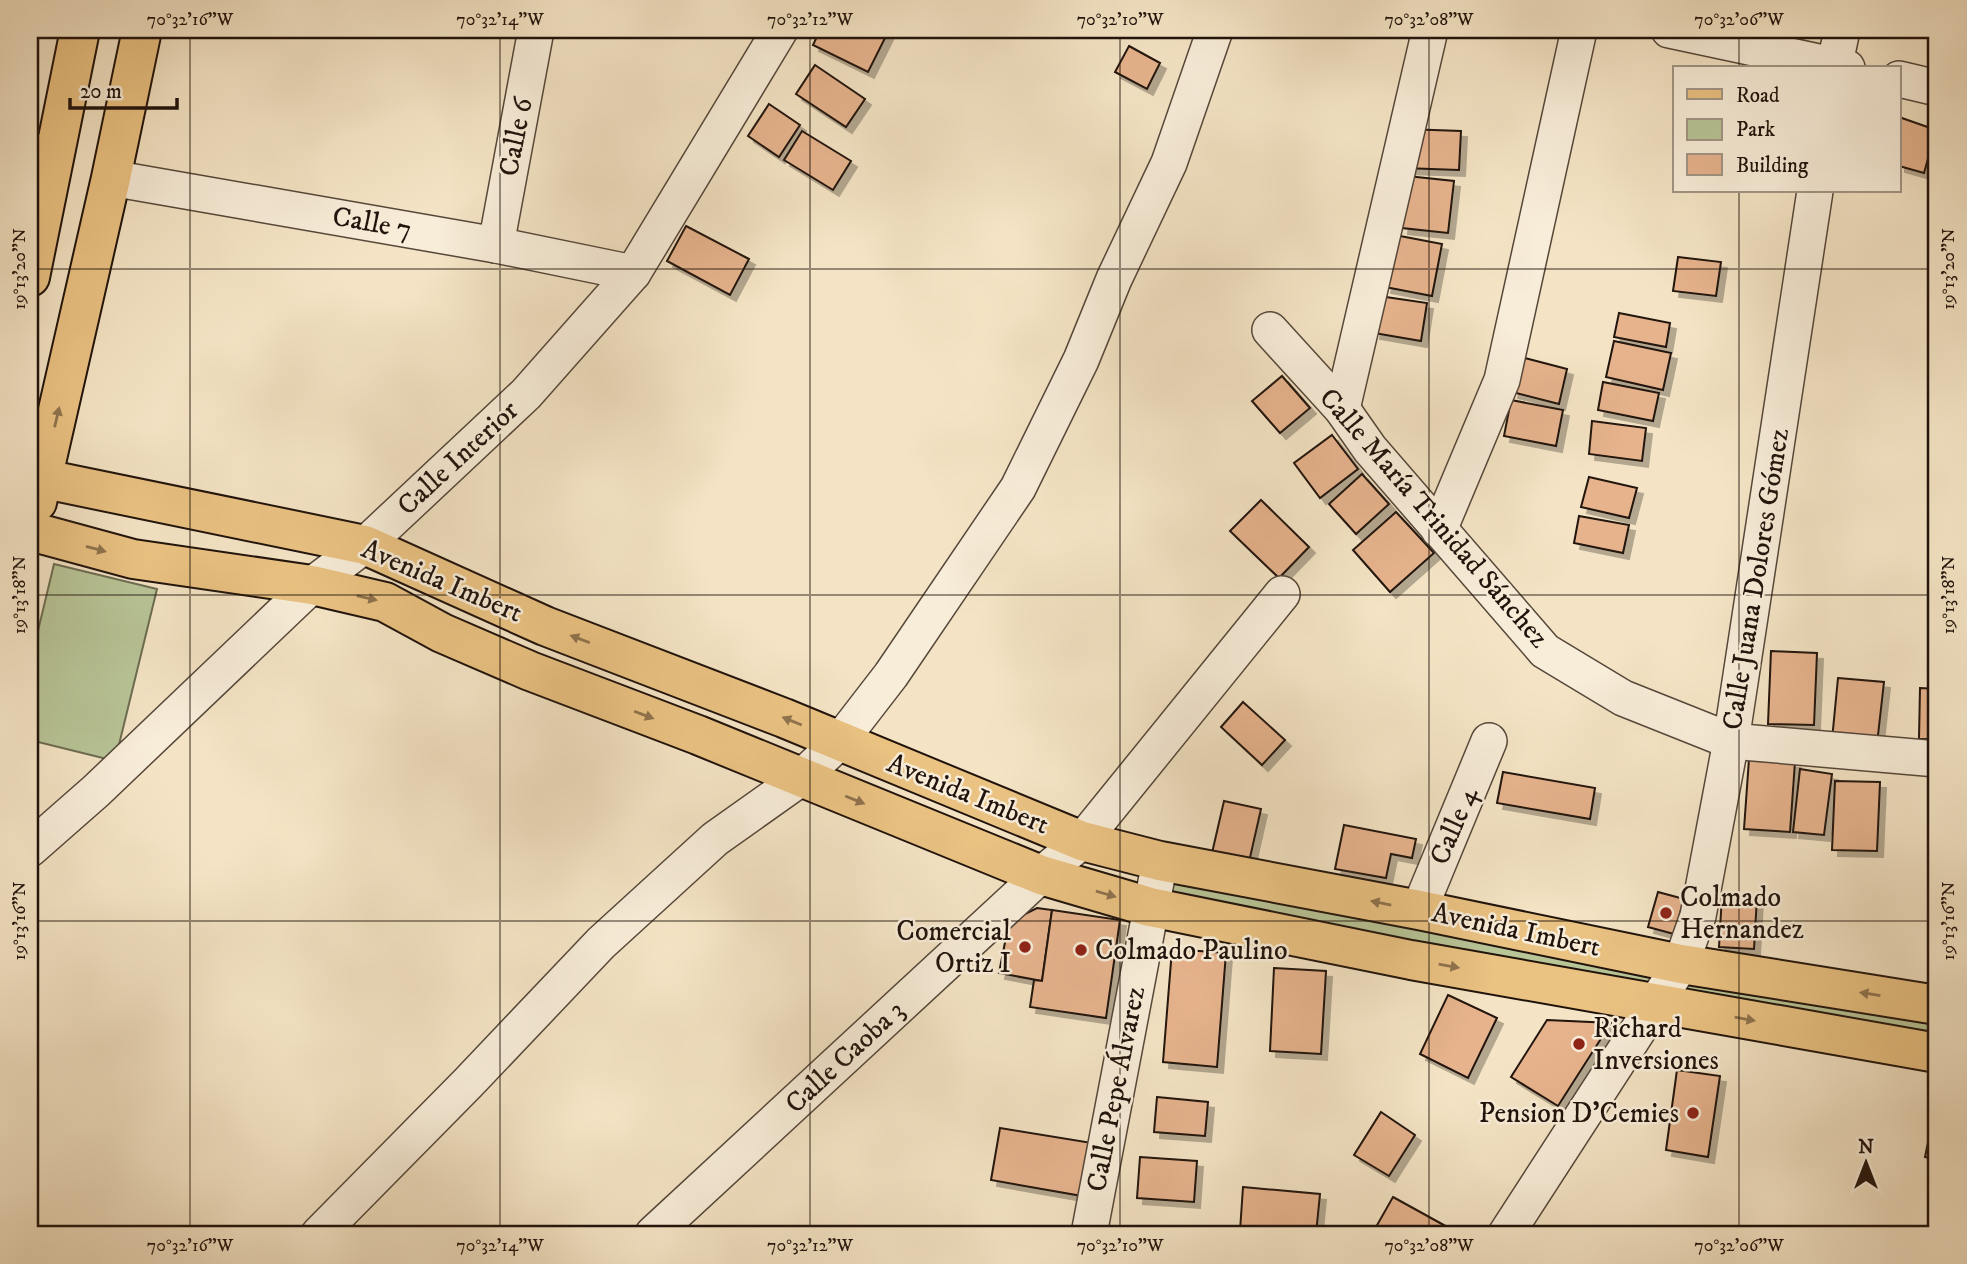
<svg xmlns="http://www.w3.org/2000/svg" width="1967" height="1264" viewBox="0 0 1967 1264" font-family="'IM FELL DW Pica',serif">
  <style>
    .green { fill: #b8c597; stroke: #6c6c52; stroke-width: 2 }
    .building { fill: #e6b38d; stroke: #20130c; stroke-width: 2; filter: url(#shadow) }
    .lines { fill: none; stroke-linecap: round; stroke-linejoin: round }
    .minor-casing { stroke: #55473a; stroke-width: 38 }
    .major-casing { stroke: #20130c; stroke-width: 42 }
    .minor { stroke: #f8edd9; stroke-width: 35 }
    .major { stroke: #eac282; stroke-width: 38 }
    .oneway { fill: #8f734d }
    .ticks { fill: none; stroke: #20130c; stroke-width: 2; stroke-opacity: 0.45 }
    .poi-dot { fill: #8f2418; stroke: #f8edd9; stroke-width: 2.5 }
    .labels { text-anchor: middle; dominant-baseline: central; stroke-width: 5; stroke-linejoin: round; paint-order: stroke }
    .street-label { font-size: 28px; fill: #20130c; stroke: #f8edd9 }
    .poi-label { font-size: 28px; fill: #20130c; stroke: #f8edd9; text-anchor: start }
    .neatline { fill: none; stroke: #20130c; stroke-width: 2.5 }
    .ticks-label { font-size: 18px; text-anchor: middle; fill: #20130c }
  </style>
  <defs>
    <filter id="shadow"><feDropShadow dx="6" dy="6" stdDeviation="0" flood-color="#0004"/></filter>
  </defs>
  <rect width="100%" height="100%" fill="#f4e4c5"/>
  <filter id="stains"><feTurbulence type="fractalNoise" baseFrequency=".00286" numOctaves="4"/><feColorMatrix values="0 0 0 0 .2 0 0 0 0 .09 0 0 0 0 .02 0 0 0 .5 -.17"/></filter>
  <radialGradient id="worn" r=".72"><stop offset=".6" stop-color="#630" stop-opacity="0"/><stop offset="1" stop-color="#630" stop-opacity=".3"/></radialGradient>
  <g class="green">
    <path d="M54,564l103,25 -42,172 -85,-21v-76z"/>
    <path d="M1167,871l492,98 -2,21 -494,-86z"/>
    <path d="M1683,974l254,42v22l-265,-47z"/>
  </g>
  <g class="building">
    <path d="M820,30h69l-21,42 -55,-27z"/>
    <path d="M1929,30h8v26l-7,-1z"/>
    <path d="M1129,46l31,17 -13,26 -32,-17z"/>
    <path d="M815,65l50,34 -19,28 -50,-33z"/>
    <path d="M769,104l31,21 -21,32 -31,-21z"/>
    <path d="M1899,117l37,13 -12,43 -25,-7z"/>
    <path d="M1405,129l56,2 -2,39 -56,-2z"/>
    <path d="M802,131l49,30 -18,29 -49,-30z"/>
    <path d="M1407,176l47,5 -6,52 -46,-5z"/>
    <path d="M686,226l63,33 -19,36 -63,-34z"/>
    <path d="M1395,235l47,9 -10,52 -47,-9z"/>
    <path d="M1678,257l43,5 -5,34 -43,-5z"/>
    <path d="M1379,296l48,7 -6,38 -47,-8z"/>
    <path d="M1619,313l51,10 -4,24 -52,-10z"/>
    <path d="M1614,341l57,12 -8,37 -57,-13z"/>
    <path d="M1521,357l46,12 -8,35 -47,-12z"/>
    <path d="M1282,376l28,32 -30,25 -28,-32z"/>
    <path d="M1603,382l56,11 -6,28 -55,-11z"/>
    <path d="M1511,400l52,10 -7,36 -52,-10z"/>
    <path d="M1592,421l54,7 -4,33 -53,-7z"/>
    <path d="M1332,435l26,34 -38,29 -26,-35z"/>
    <path d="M1362,474l27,30 -33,30 -27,-30z"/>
    <path d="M1589,477l48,11 -8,30 -48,-11z"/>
    <path d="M1261,500l48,47 -30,31 -49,-47z"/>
    <path d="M1396,512l38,41 -44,39 -37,-42z"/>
    <path d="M1579,516l50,9 -6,28 -49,-10z"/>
    <path d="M1771,651l46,2 -3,72 -46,-1z"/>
    <path d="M1838,678l46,4 -7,62 -45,-4z"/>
    <path d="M1920,688l17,1v50h-18z"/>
    <path d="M1243,702l42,38 -23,25 -41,-38z"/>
    <path d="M1749,759l46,3 -5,70 -46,-3z"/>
    <path d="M1800,769l32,5 -8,61 -31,-3z"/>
    <path d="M1503,772l92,16 -5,31 -93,-16z"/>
    <path d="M1835,781l45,1 -3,69 -45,-1z"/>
    <path d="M1224,801l37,8 -12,53 -37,-9z"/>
    <path d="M1344,825l72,14 -4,19 -21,-4 -5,24 -51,-9z"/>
    <path d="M1658,892l26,7 -10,35 -26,-7z"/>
    <path d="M1722,895l35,2 -3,52 -35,-2z"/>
    <path d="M1037,908l15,2 -10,71 -43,-8 10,-51z"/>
    <path d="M1052,910l68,10 -14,98 -76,-11 4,-27 8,1z"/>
    <path d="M1172,949l54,4 -9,114 -54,-5z"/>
    <path d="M1274,968l52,3 -5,83 -51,-3z"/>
    <path d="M1448,995l49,23 -29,60 -48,-24z"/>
    <path d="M1547,1020l64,3 -53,83 -47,-29z"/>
    <path d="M1677,1070l43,6 -12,81 -42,-7z"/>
    <path d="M1157,1097l51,5 -3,34 -51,-4z"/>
    <path d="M1937,1099v61l-12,-3z"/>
    <path d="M1381,1112l34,23 -26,41 -35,-21z"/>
    <path d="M1000,1128l92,15 -10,53 -91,-16z"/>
    <path d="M1140,1157l57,4 -3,41 -57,-4z"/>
    <path d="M1243,1187l77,7 -4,40h-47l-29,-3z"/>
    <path d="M1393,1197l67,37h-88z"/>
  </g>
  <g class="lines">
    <defs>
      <g id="minor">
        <path d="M1669,30l178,38"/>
        <path d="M1834,68l8,-38"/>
        <path d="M1899,79l38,9"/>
        <path d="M30,150l24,8"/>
        <path d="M111,178l385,67 137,28"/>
        <path d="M496,245l40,-215"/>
        <path d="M1270,330l72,79 28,40 175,202 78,47 108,43 206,18"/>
        <path d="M1342,409l88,-379"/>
        <path d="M1439,530l63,-150 77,-350"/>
        <path d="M30,849l66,-58 216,-206 53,-40 161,-151 107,-121 147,-243"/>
        <path d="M1419,910l70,-169"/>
        <path d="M319,1234l149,-151 133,-140 114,-104 86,-61 39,-37 51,-66 127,-187 63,-128 33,-81 55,-116 46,-133"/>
        <path d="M653,1234l388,-359 41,-34 200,-247"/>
        <path d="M1089,1234l71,-373"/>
        <path d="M1506,1234l175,-270 17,-48 33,-175 84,-550"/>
      </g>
      <g id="major">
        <path d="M30,277l50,-247"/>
        <path d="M30,476l335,69 180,81 239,92 298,123 78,20 259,49 262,54 256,41"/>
        <path d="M37,502l74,-324 31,-148"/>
        <path d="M30,531l103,28 179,26 73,17 57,31 88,38 168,64 343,140 109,32 261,53 526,93"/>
      </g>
    </defs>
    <use href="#minor" class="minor-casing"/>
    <use href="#major" class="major-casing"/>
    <use href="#minor" class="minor"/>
    <use href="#major" class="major"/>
  </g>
  <defs><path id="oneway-solid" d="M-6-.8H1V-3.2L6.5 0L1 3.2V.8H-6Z" transform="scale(1.75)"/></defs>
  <g class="oneway">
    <use href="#oneway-solid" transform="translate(57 417) rotate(-77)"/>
    <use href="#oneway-solid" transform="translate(96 549) rotate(15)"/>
    <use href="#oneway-solid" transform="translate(367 598) rotate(13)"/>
    <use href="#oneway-solid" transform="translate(580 639) rotate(-159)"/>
    <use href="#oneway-solid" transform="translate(644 715) rotate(21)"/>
    <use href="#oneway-solid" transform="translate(792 721) rotate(-158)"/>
    <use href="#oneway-solid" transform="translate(855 800) rotate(22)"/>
    <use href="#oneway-solid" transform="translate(1106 894) rotate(16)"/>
    <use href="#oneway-solid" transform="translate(1381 903) rotate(-169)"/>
    <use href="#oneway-solid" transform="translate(1449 966) rotate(10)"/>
    <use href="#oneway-solid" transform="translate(1870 994) rotate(-171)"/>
    <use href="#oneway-solid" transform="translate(1745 1019) rotate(10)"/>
  </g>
  <path class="ticks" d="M190,30v1204M500,30v1204M810,30v1204M1120,30v1204M1429,30v1204M1739,30v38M1739,191v1043M30,269h1907M30,595h1907M30,921h1907"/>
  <g class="poi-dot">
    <circle cx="1666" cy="913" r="7"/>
    <circle cx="1025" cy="947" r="7"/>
    <circle cx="1081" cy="950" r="7"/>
    <circle cx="1579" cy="1044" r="7"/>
    <circle cx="1693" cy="1113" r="7"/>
  </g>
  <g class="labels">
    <g class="street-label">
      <text transform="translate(516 137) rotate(-79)">Calle 6</text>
      <text transform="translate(372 223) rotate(10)">Calle 7</text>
      <text transform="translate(458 458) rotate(-43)">Calle Interior</text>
      <text transform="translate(1434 518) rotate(49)">Calle María Trinidad Sánchez</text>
      <text transform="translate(1756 579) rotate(-81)">Calle Juana Dolores Gómez</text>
      <text transform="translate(442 581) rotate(23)">Avenida Imbert</text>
      <text transform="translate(968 794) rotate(22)">Avenida Imbert</text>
      <text transform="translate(1454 826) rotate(-67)">Calle 4</text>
      <text transform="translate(1516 930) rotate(12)">Avenida Imbert</text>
      <text transform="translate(845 1057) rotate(-43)">Calle Caoba 3</text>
      <text transform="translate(1116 1089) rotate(-79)">Calle Pepe Álvarez</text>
    </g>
    <g class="poi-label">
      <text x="1680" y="897">Colmado<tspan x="1680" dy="32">Hernandez</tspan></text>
      <text x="1011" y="931" text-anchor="end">Comercial<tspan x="1011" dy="32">Ortiz I</tspan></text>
      <text x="1095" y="950">Colmado Paulino</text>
      <text x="1593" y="1028">Richard<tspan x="1593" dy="32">Inversiones</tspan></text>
      <text x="1679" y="1113" text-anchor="end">Pension D'Cemies</text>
    </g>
  </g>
  <rect width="1967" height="1264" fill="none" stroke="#f4e4c5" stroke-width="77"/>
  <rect x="1673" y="66" width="228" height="126" fill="#f8edd9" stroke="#a29687" stroke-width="2"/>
  <rect x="1687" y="89" width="35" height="10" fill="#eac282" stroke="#a29687" stroke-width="2"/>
  <text x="1736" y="102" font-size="21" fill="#20130c">Road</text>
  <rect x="1687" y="119" width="35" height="21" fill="#b8c597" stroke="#a29687" stroke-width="2"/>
  <text x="1736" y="136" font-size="21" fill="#20130c">Park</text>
  <rect x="1687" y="154" width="35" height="21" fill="#e6b38d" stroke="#a29687" stroke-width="2"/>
  <text x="1736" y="172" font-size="21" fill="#20130c">Building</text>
  <g transform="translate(1866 1163)" stroke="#f8edd9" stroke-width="5" paint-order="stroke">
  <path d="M0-5L12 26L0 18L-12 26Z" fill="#20130c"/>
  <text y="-10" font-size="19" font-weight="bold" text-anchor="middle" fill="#20130c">N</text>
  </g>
  <path d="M70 98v10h107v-10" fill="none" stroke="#20130c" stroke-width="3.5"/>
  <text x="80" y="98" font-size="21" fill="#20130c" stroke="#f8edd9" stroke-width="5" paint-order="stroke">20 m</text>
  <rect x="38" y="38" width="1890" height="1188" class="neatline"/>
  <g class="ticks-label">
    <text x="190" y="25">70°32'16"W</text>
    <text x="500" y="25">70°32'14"W</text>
    <text x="810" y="25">70°32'12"W</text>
    <text x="1120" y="25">70°32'10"W</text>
    <text x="1429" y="25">70°32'08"W</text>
    <text x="1739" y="25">70°32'06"W</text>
    <text transform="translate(19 269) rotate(-90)" y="6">19°13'20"N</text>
    <text transform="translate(1948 269) rotate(-90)" y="6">19°13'20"N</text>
    <text transform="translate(19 595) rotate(-90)" y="6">19°13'18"N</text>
    <text transform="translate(1948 595) rotate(-90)" y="6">19°13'18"N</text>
    <text transform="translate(19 921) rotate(-90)" y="6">19°13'16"N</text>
    <text transform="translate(1948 921) rotate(-90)" y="6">19°13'16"N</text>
    <text x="190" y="1251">70°32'16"W</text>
    <text x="500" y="1251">70°32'14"W</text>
    <text x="810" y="1251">70°32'12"W</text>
    <text x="1120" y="1251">70°32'10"W</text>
    <text x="1429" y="1251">70°32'08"W</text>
    <text x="1739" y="1251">70°32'06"W</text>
  </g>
  <rect width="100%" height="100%" filter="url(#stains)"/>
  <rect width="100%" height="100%" fill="url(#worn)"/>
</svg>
